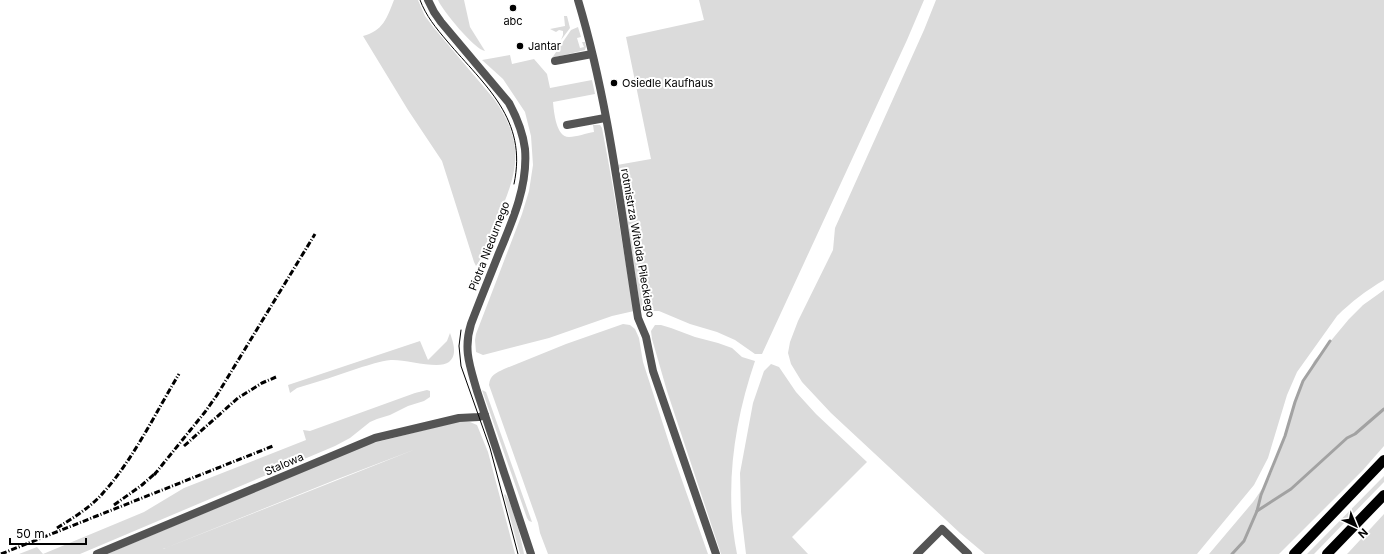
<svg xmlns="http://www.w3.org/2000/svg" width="1384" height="554" viewBox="0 0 1384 554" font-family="Inter,sans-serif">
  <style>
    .green { fill: #dbdbdb; fill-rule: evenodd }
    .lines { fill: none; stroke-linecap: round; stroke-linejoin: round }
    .stream { stroke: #a2a2a2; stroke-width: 3 }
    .minor { stroke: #545454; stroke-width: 8 }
    .tertiary { stroke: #545454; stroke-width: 8 }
    .primary { stroke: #000; stroke-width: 10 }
    .tram { stroke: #000; stroke-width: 1 }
    .rail { stroke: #000; stroke-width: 3; stroke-dasharray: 6 2 1 2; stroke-linecap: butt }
    .poi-dot { fill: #000; stroke: #fff; stroke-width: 1.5 }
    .labels { text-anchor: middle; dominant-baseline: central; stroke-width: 4; stroke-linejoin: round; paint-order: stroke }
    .poi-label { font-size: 11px; fill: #000; stroke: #fff; text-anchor: start }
    .street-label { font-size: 11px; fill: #000; stroke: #fff }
  </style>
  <rect width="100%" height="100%" fill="#fff"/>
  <g class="green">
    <path d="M394,0h24l7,16 9,12 60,71c35,49 21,79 0,128 -5,13 -10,28 -18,39l-2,-4 -32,-101 -34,-51 -45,-74c20,-5 24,-18 31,-36z"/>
    <path d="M438,0h26l6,27 15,24c-10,-1 -43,-41 -47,-51z"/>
    <path d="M699,0h225l-17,40 -145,314h-7l-20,-14 -18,-8 -27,-8 -31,-13h-18l-24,-146 34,-6 -25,-122 78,-17z"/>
    <path d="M936,0h448v280c-17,10 -33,22 -47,36l-40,56 -10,23 -19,63 -14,27 -57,69h-212l-25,-21 -129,-120 -29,-31 -11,-18 -3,-11 2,-11 8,-21 35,-71 2,-22 89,-198z"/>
    <path d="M564,16h3l3,12 -9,12 2,-5v-4l-4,-1 -3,2 -6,-3 15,-3z"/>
    <path d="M578,27l3,10 -4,1 3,10 4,-1 -2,-5h3l1,5 -1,3 -33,8 19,-28z"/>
    <path d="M510,55l2,9 22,-5 13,15 3,14 42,-8 3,14 -42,8c1,10 3,35 16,35 8,0 17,-4 25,-5l-1,-7h7l2,3c12,61 21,122 32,183l-22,5 -63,22 -66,17 -7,-3 -1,-12 1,-6 46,-120 7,-23 4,-26 -2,-29 -6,-24 -22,-33 -21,-19z"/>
    <path d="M1384,290v156l-21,24 -84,84h-70l44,-52 16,-23 9,-23 17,-56 19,-39 35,-42 14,-14z"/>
    <path d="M623,324l7,1 5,4 4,9 4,24 28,87 37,105h-160l-8,-21 -2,-10 -49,-138c1,-10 7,-12 15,-16l62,-25z"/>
    <path d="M655,325h6l10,3 24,9 23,6 14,5 10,9 13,4c-21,61 -31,129 -18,193h-16l-54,-163 -15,-52 -1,-8z"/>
    <path d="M450,333c3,9 8,22 -1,29 -10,8 -44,-3 -58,-2 -11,1 -22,5 -32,8 -21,7 -41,14 -62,20l-7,5 -2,-8 132,-44 8,19 19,-19z"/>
    <path d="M771,364l8,3 17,25 20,22 51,48 -75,75 16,17h-62l-5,-42 -1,-39 13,-70 11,-32z"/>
    <path d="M427,390l3,1v6l-6,4 -16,5 -18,9 -13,4 -7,3 -20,16 -15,8 -255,108h-61l18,-7 6,7 101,-42 40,-24 122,-48 -3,-10 7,1 105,-38z"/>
    <path d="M482,390l4,2 46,130 -3,-1 -2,-3z"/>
    <path d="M461,421l9,1 7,3 11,27 27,102h-408l262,-110zM416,449l-253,100 172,-69z"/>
    <path d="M1384,476v6l-70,72h-7z"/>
    <path d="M505,494c7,8 17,48 19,60h-4l-16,-59z"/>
    <path d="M1384,514v40h-37l2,-2z"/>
  </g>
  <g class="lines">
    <g class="stream">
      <path d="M1257,511l34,-22 56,-51 8,-4 29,-25"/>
      <path d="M1232,554l12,-13 13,-30 4,-16 24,-59 10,-34 8,-21 27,-40"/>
    </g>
    <g class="minor">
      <path d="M578,0c31,103 43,212 60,318l8,19 7,34 63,183"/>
      <path d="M555,61l37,-7"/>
      <path d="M567,125l38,-7"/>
      <path d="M97,554l278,-116 84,-20 20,-1 6,-2"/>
      <path d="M917,554l25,-25 26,25"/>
    </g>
    <path class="tertiary" d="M428,0l6,12 7,10 68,81c8,15 14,30 16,46 3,36 -12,71 -26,104 -9,23 -19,47 -28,71 -8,26 -1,42 6,67l54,163"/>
    <g class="primary">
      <path d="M1294,554l90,-94"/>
      <path d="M1327,554l57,-59"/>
    </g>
    <g class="tram">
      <path d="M420,0c6,16 16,28 27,41 38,45 81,78 67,143"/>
      <path d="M461,330l-2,16 2,20 29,82 28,106"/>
    </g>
    <g class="rail">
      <path d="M184,446l54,-48 24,-15 14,-6"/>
      <path d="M154,475l51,-63 12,-17 98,-161"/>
      <path d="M114,505l28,-20 16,-14"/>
      <path d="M57,528c16,-10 34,-21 46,-35 30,-33 53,-81 76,-119"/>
      <path d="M1,554l272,-108"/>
    </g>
  </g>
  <g class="poi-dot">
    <circle cx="513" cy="8" r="4"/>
    <circle cx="520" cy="46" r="4"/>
    <circle cx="614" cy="83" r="4"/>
  </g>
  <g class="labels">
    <g class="poi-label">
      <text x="513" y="21" text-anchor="middle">abc</text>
      <text x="528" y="46">Jantar</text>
      <text x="622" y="83">Osiedle Kaufhaus</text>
    </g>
    <g class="street-label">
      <text transform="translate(638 243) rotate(80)">rotmistrza Witolda Pileckiego</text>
      <text transform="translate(489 246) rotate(-69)">Piotra Niedurnego</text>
      <text transform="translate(284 464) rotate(-23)">Stalowa</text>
    </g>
  </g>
  <g transform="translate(1356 526) rotate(136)" stroke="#ffffff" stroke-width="3" paint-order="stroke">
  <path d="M0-3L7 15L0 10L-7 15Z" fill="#000000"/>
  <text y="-6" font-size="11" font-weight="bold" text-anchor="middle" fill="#000000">N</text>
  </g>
  <path d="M10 538v6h76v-6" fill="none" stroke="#000000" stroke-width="2"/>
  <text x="16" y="538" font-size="12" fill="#000000" stroke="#ffffff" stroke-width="3" paint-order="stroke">50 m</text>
</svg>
